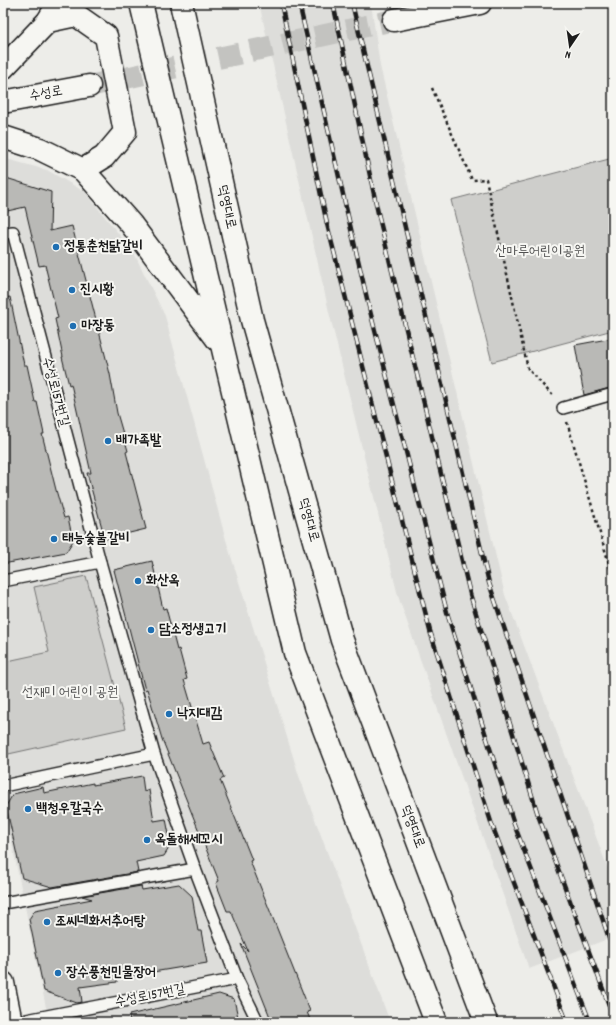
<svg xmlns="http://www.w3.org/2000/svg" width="616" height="1025" viewBox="0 0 616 1025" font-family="Dekko,'Poor Story',sans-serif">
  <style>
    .built { fill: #ddddda }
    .green { fill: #cececb; stroke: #757574 }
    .building { fill: #b9b9b6; stroke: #1c1c1c }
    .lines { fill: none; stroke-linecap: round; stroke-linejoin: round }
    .secondary-tunnel { stroke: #c3c3c0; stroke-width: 22; stroke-dasharray: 22 11; stroke-linecap: butt }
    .service-casing { stroke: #1c1c1c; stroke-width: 14 }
    .minor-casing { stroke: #1c1c1c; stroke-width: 25 }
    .secondary-casing { stroke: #1c1c1c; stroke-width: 25 }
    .path { stroke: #1c1c1c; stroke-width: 2.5; stroke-dasharray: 3 3; stroke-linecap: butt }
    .service { stroke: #f6f6f2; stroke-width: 11 }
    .minor { stroke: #f6f6f2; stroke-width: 22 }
    .secondary { stroke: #f6f6f2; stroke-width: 22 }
    .rail-casing { stroke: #1c1c1c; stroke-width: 4.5 }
    .rail { stroke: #f6f6f2; stroke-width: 3; stroke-dasharray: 9; stroke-linecap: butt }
    .poi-dot { fill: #1f6fb2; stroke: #f6f6f2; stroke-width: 1.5 }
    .labels { text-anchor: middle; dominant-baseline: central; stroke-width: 4; stroke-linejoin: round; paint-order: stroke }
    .street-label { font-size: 14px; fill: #1c1c1c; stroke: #f6f6f2 }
    .poi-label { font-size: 14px; font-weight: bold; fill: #1c1c1c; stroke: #f6f6f2; text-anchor: start }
    .park-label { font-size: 14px; fill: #515151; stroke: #f6f6f2 }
  </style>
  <rect width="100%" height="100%" fill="#edede9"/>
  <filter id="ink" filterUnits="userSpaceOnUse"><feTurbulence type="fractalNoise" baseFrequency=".025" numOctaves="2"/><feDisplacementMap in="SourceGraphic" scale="8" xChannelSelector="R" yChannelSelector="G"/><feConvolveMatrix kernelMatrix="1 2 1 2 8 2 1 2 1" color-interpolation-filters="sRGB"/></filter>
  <g filter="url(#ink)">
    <g class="built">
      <path d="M259,3h112l9,63 125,529 108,287v55l-84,32 -131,-373 -69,-284z"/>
      <path d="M3,158l44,12 38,22 49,61 31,63 61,224 73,236 91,246h-341l-46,-221z"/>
    </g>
    <g class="green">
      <path d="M613,158v172l-121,32 -41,-162z"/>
      <path d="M86,576l40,152 -122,27 -1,-93 46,-10 -15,-65z"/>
    </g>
    <g class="building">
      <path d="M3,177l48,15 -1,39 22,-5 38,148 7,39 11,38 -2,1 20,77 -41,10 -18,-66h4l-20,-89 -2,1 -7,-28h1l-8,-38 3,-1 -13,-53 -6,1 -14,-59 -22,5z"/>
      <path d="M10,297l14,68h3l8,37h2l7,32h-2l14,56 8,28 4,-1 5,24 -7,11 -63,12v-266z"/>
      <path d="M613,338v49l-29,8 -9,-50z"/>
      <path d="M152,561l11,48 3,-1 11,42 2,-1 8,30 -3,1 19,64 6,-2 15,36 -4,2 32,80 -2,1 60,150 -3,1 4,10h-39l-31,-78 7,7 -17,-40h-4l-11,-28 3,-2 -57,-142 -15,-50 -2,1 -31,-120z"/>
      <path d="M142,776l2,16 5,-2 5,31 12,-2 5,26 -7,11 -28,6 2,10 -86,15 -30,-9 -16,-72 7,-12 30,-7 1,6 49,-10v2z"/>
      <path d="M179,884l13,12 6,35h3l6,32 -90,15v4l-37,5 2,15 -5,1 -33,-12 -15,-72 6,-9 57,-11 -10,-3 59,-10 1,4z"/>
      <path d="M219,994l15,5 5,23h-109l-1,-7z"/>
    </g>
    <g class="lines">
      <path class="secondary-tunnel" d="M89,86l305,-66"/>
      <defs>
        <g id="service">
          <path d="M3,233l10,-1 87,330 54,192 41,115 42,110 21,43"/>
          <path d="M563,408l50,-14"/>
          <path d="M3,581l97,-19"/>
          <path d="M3,786l151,-32"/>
          <path d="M3,903l192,-34"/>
          <path d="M16,1022l221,-43"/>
        </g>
        <path id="minor" d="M3,983l8,39"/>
        <g id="secondary">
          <path d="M141,3l154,650 141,369"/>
          <path d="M181,3l71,317 90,320 144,382"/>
          <path d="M394,20l86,-17"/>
          <path d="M48,21l28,-6 30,21 19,96 -21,25 -21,13"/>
          <path d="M3,68l45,-47 7,-12"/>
          <path d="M3,102l86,-16"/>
          <path d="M3,137l37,12 43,21 48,54 86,115"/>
        </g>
      </defs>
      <use href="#service" class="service-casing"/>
      <use href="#minor" class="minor-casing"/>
      <use href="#secondary" class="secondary-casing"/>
      <g class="path">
        <path d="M432,88l40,92 14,-1 42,190 26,28"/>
        <path d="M567,422l46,155"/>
      </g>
      <use href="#service" class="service"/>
      <use href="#minor" class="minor"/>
      <use href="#secondary" class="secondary"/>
      <defs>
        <g id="rail">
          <path d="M281,3l46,221 103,407 62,194 75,197"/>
          <path d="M299,3l69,300 80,313 66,208 76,198"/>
          <path d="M333,3l45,210 92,381 68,221 75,201"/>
          <path d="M352,3l137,580 124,367"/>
        </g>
      </defs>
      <use href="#rail" class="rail-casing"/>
      <use href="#rail" class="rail"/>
    </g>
  </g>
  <g class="poi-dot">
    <circle cx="56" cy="247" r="4"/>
    <circle cx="72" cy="290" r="4"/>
    <circle cx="73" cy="326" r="4"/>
    <circle cx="108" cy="441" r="4"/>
    <circle cx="54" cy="539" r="4"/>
    <circle cx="138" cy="581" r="4"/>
    <circle cx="151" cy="630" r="4"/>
    <circle cx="169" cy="714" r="4"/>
    <circle cx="28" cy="809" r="4"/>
    <circle cx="147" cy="840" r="4"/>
    <circle cx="47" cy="922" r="4"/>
    <circle cx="58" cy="973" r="4"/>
  </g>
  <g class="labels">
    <g class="street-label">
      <text transform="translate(46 94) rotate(-10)">수성로</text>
      <text transform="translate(226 207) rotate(77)">덕영대로</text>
      <text transform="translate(55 392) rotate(75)">수성로157번길</text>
      <text transform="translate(308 520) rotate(74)">덕영대로</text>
      <text transform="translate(412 827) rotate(69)">덕영대로</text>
      <text transform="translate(150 996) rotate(-11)">수성로157번길</text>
    </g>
    <g class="poi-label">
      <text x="64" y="247">정통춘천닭갈비</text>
      <text x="80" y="290">진시황</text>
      <text x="81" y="326">마장동</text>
      <text x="116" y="441">배가족발</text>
      <text x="62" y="539">태능숯불갈비</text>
      <text x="146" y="581">화산옥</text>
      <text x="159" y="630">담소정생고기</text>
      <text x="177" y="714">낙지대감</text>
      <text x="36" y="809">백청우칼국수</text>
      <text x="155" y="840">옥돌해세꼬시</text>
      <text x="55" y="922">조씨네화서추어탕</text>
      <text x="66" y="973">장수풍천민물장어</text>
    </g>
    <g class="park-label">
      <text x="540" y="252">산마루어린이공원</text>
      <text x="70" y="693">선재미 어린이 공원</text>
    </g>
  </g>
  <rect width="616" height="1025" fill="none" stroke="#f6f6f2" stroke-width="16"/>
  <rect x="8" y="8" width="600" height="1009" fill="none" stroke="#1c1c1c" stroke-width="1.5" filter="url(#ink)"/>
  <g transform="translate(570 46) rotate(193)" stroke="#f6f6f2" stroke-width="3" paint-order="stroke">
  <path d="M0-3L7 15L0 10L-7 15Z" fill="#1c1c1c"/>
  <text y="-6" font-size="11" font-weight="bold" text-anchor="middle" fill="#1c1c1c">N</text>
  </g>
</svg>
